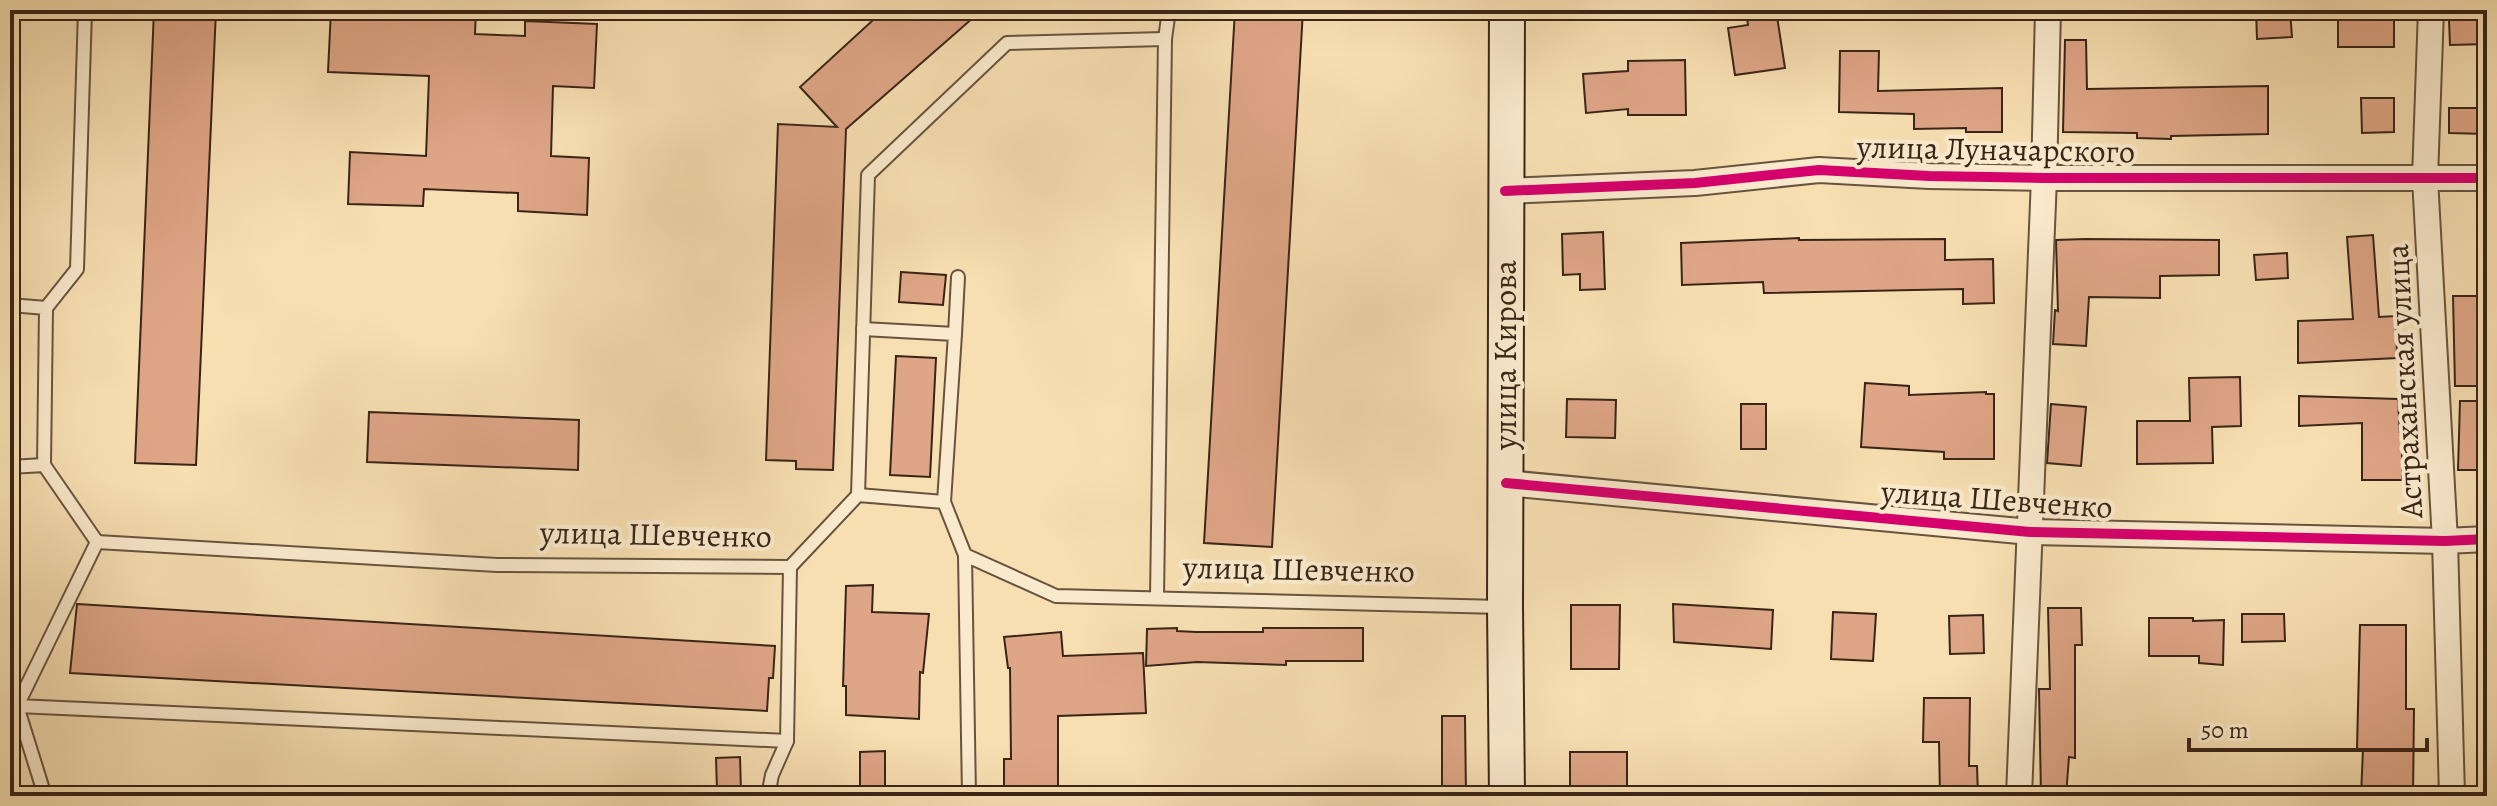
<svg xmlns="http://www.w3.org/2000/svg" width="2497" height="806" viewBox="0 0 2497 806" font-family="Alegreya,serif">
  <style>
    .building { fill: #dea586; stroke: #392518; stroke-width: 2 }
    .lines { fill: none; stroke-linecap: round; stroke-linejoin: round }
    .lane-casing { stroke: #68543e; stroke-width: 16 }
    .street-casing { stroke: #68543e; stroke-width: 28 }
    .secondary-casing { stroke: #392518; stroke-width: 38 }
    .lane { stroke: #faeacd; stroke-width: 12 }
    .street { stroke: #faeacd; stroke-width: 24 }
    .secondary { stroke: #faeacd; stroke-width: 34 }
    .cycleway-casing { stroke: #faeacd; stroke-width: 15 }
    .cycleway { stroke: #d6006c; stroke-width: 10 }
    .labels { text-anchor: middle; dominant-baseline: central; stroke-width: 8; stroke-linejoin: round; paint-order: stroke }
    .street-label { font-size: 32px; fill: #392518; stroke: #faeacd }
  </style>
  <rect width="100%" height="100%" fill="#f7dfb2"/>
  <filter id="stains"><feTurbulence type="fractalNoise" baseFrequency=".0025" numOctaves="4"/><feColorMatrix values="0 0 0 0 .2 0 0 0 0 .09 0 0 0 0 .02 0 0 0 .5 -.17"/></filter>
  <radialGradient id="worn" r=".72"><stop offset=".6" stop-color="#630" stop-opacity="0"/><stop offset="1" stop-color="#630" stop-opacity=".3"/></radialGradient>
  <g class="building">
    <path d="M154,10h62l-20,455 -61,-2z"/>
    <path d="M331,10h145l-1,24 50,2v-15l72,3 -3,64 -41,-2 -2,70 38,2 -2,57 -69,-4v-18l-94,-4 -1,17 -75,-2 2,-52 76,4 3,-80 -101,-4z"/>
    <path d="M884,10h98l-136,119 -13,341 -37,-1v-8l-30,-1 12,-336 59,3 -37,-40z"/>
    <path d="M1235,10h68l-31,537 -68,-4z"/>
    <path d="M1746,10h30l9,58 -50,7 -7,-47 20,-3z"/>
    <path d="M2256,10h34l2,27 -35,2z"/>
    <rect x="2338" y="10" width="56" height="37"/>
    <path d="M2487,18v26l-37,1 -1,-25z"/>
    <path d="M2065,40h21l1,49 181,-3v48l-97,2v3l-34,-1v-5l-74,-1z"/>
    <path d="M1840,51h39l-1,40 124,-3v44h-36v-4l-52,1v-15l-75,-2z"/>
    <path d="M1685,60l1,55h-58v-6l-42,4 -3,-39 45,-3v-10z"/>
    <path d="M2361,98h33v34l-32,1z"/>
    <path d="M2449,108h38v26l-38,-1z"/>
    <path d="M1603,232l2,57 -25,1v-16l-17,1 -1,-41z"/>
    <path d="M2373,235l6,82 17,-1 1,42 -99,5v-42l55,-2 -6,-82z"/>
    <path d="M1799,238v2l146,-1v21l48,-1 1,44 -31,1v-15l-199,4 -1,-11 -81,3 -1,-42z"/>
    <path d="M2086,239l133,1v35l-59,1v22l-71,-1 -3,49 -33,-2 2,-34 3,1 -2,-71z"/>
    <path d="M2287,253l1,25 -32,2 -2,-25z"/>
    <path d="M901,272l45,3 -3,30 -44,-3z"/>
    <path d="M2453,296h24v90h-22z"/>
    <path d="M896,356l40,2 -6,119 -40,-2z"/>
    <path d="M2240,377l1,49 -29,1 1,36 -76,1v-43h53l-1,-43z"/>
    <path d="M1865,383l44,3v9l77,-3v2h8v65h-50v-7l-83,-5z"/>
    <path d="M2299,396l99,3 2,36h2v45h-40v-57l-63,3z"/>
    <path d="M1567,399l49,1 -1,38 -49,-1z"/>
    <path d="M2460,401h27v69h-29z"/>
    <rect x="1741" y="404" width="25" height="45"/>
    <path d="M2051,404l35,3 -5,59 -34,-3z"/>
    <path d="M369,412l210,8 -1,50 -211,-8z"/>
    <path d="M873,585l-1,27 57,2 -6,59 -3,-1 -1,47 -73,-4v-29h-3l3,-100z"/>
    <path d="M77,604l698,42 -2,32h-4l-2,33 -697,-38z"/>
    <path d="M1673,604l100,6 -2,39 -97,-7z"/>
    <path d="M1571,605h49l-1,64h-48z"/>
    <path d="M2048,608h33l1,37h-7v113l-6,-1 -3,39h-25l-2,-107h11z"/>
    <path d="M1833,612l43,2 -3,47 -42,-2z"/>
    <path d="M2242,614h42l1,27 -43,1z"/>
    <path d="M1983,615l1,38 -34,1 -1,-38z"/>
    <path d="M2149,618h44v3l31,-1 -1,45 -24,-2v-7h-50z"/>
    <path d="M2360,625h46v84h8l-1,87h-52l2,-47h-6z"/>
    <path d="M1177,628v3l19,1h67v-4h100v33h-77v4l-89,-3 -51,4 1,-37z"/>
    <path d="M1061,632l2,24 80,-3 3,60 -88,3v80h-34l-1,-9h-19v-28h7l-1,-91h-2l-4,-31z"/>
    <path d="M1924,698h46l-1,68h8l1,30h-38l-1,-54h-16z"/>
    <path d="M1442,716h23l1,80h-24z"/>
    <path d="M885,751v45h-25v-44z"/>
    <rect x="1570" y="752" width="57" height="44"/>
    <path d="M740,757l1,33h-24l-1,-32z"/>
  </g>
  <g class="lines">
    <defs>
      <g id="lane">
        <path d="M10,305l36,3 -2,157"/>
        <path d="M46,308l31,-39 8,-259"/>
        <path d="M863,329l92,5 -11,168"/>
        <path d="M955,334l3,-57"/>
        <path d="M10,467l34,-2 53,77 400,23 293,2 68,-72 86,7 21,53 91,41 445,11"/>
        <path d="M858,495l10,-320 139,-132 158,-4"/>
        <path d="M97,542l-80,164 770,35 3,-174"/>
        <path d="M965,555l4,241"/>
        <path d="M1157,598l8,-559 4,-29"/>
        <path d="M17,706l28,90"/>
        <path d="M768,796l4,-21 15,-34"/>
      </g>
      <g id="street">
        <path d="M2431,10l-6,168 20,363 7,255"/>
        <path d="M1505,191l190,-8 124,-13 110,6 115,2h443"/>
        <path d="M1506,483l524,49 415,9 42,-2"/>
        <path d="M2019,796l25,-618 4,-168"/>
      </g>
      <path id="secondary" d="M1507,796l-2,-189 2,-597"/>
    </defs>
    <use href="#lane" class="lane-casing"/>
    <use href="#street" class="street-casing"/>
    <use href="#secondary" class="secondary-casing"/>
    <use href="#lane" class="lane"/>
    <use href="#street" class="street"/>
    <use href="#secondary" class="secondary"/>
    <defs>
      <g id="cycleway">
        <path d="M1505,191l190,-8 124,-13 110,6 115,2h443"/>
        <path d="M1506,483l524,49 415,9 42,-2"/>
      </g>
    </defs>
    <use href="#cycleway" class="cycleway-casing"/>
    <use href="#cycleway" class="cycleway"/>
  </g>
  <g class="labels">
    <g class="street-label">
      <text transform="translate(1996 149) rotate(1)">улица Луначарского</text>
      <text transform="translate(1505 355) rotate(-90)">улица Кирова</text>
      <text transform="translate(2404 381) rotate(-93)">Астраханская улица</text>
      <text transform="translate(1997 499) rotate(4)">улица Шевченко</text>
      <text transform="translate(656 534) rotate(1)">улица Шевченко</text>
      <text transform="translate(1299 569) rotate(1)">улица Шевченко</text>
    </g>
  </g>
  <rect width="2497" height="806" fill="none" stroke="#f7dfb2" stroke-width="40"/>
  <rect x="12" y="12" width="2473" height="782" fill="none" stroke="#392518" stroke-width="4"/>
  <rect x="20" y="20" width="2457" height="766" fill="none" stroke="#392518" stroke-width="2"/>
  <path d="M2189 738v12h238v-12" fill="none" stroke="#392518" stroke-width="4"/>
  <text x="2201" y="738" font-size="24" fill="#392518" stroke="#faeacd" stroke-width="6" paint-order="stroke">50 m</text>
  <rect width="100%" height="100%" filter="url(#stains)"/>
  <rect width="100%" height="100%" fill="url(#worn)"/>
</svg>
